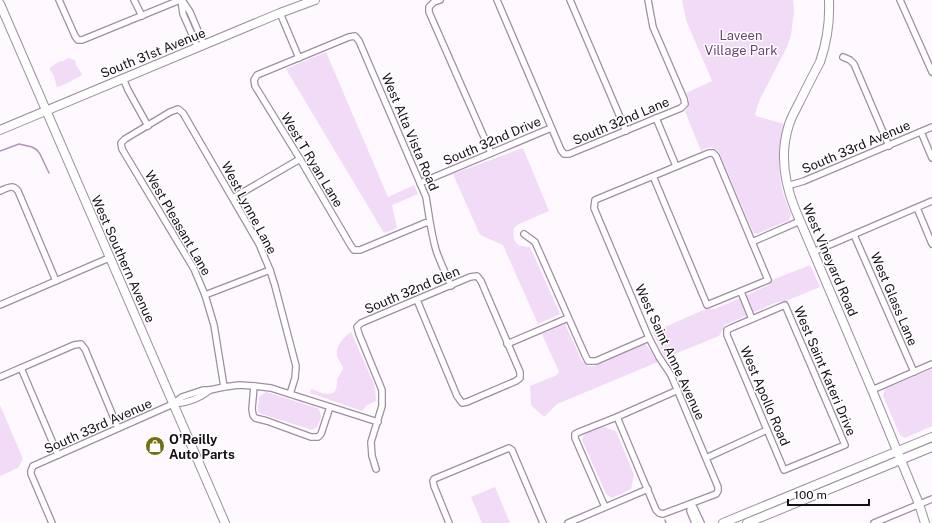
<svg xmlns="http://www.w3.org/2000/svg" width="932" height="523" viewBox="0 0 932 523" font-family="'Public Sans',sans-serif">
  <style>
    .green { fill: #f1dbf6 }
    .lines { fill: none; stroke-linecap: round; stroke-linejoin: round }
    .stream { stroke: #b393b9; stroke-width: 1.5 }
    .street-casing { stroke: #9f8da2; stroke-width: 8 }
    .secondary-casing { stroke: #9f8da2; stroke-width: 10 }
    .street { stroke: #fff; stroke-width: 5.5 }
    .secondary { stroke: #fff; stroke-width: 8 }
    .labels { text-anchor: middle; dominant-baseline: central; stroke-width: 3; stroke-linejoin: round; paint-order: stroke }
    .park-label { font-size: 13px; fill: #6d4376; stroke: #fff }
    .street-label { font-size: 13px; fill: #161017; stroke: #fff }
    .poi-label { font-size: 13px; font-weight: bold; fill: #161017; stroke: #fff; text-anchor: start }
  </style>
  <rect width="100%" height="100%" fill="#fdf9fe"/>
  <g class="green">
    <path d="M682,0h111l1,12 -3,23 -4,12 -27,52 -5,15 1,2 28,8c-5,22 -7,43 -2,65 2,9 6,18 9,26l-2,5 -32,14 -4,-2 -33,-78c-5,-8 -11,-8 -19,-3l-16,-40c6,-6 5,-11 1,-18l26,-12 -26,-61z"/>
    <path d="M326,52l62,145 26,-12 4,9 -26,11 5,23 -13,5 -98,-164z"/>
    <path d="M69,58l6,2c1,10 5,8 7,15 -6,4 -18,10 -25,12l-3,-11 -4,-6v-2l8,-6 6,-1 2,-2z"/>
    <path d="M523,148l26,63 -30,13 -5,4c-2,14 2,19 16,19l30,67 -22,10 -35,-79 -23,-10 -27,-61z"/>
    <path d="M810,265l10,22 -34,14 -9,1 -52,23 -6,11 -54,22 -12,-26 53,-23h9l54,-24 3,-5z"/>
    <path d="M565,324l17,37 6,5h7l7,-4 43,-19 13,19 -101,42 -13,13 -13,-12 -1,-19 27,-11 2,-3 -17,-38z"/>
    <path d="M351,332l23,52 1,4 1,13 -9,4 -5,6 -52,-18 1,-4c7,2 21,10 25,0 1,-3 1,-7 1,-10 2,-3 5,-7 6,-11 0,-3 -3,-5 -4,-8 -7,-11 4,-22 12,-28z"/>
    <path d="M932,369v57l-27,12 -5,-3 -17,-39 2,-7z"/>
    <path d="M266,392l51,16c7,7 3,11 0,19l-5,3 -53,-17 -1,-2 1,-14z"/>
    <path d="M0,405l23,54 -5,9 -18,8z"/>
    <path d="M604,427l12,4 18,44 -3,14 -19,9 -6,-4 -24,-54 3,-6z"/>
    <path d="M495,487l15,36h-28l-11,-26z"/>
  </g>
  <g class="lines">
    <g class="stream">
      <path d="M0,151l19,-7 13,3 5,3 3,4 9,19"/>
      <path d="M665,520l1,3"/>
    </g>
    <defs>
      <g id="street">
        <path d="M59,0l16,36 3,4h4l98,-40"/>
        <path d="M134,0l8,16"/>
        <path d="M181,0l2,14 15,34"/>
        <path d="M182,0l8,12 14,33"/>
        <path d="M440,0l-6,2 -5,5v5l62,141"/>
        <path d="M497,0l64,150 3,4h5l112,-46 4,-4 -1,-5 -31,-72 -5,-27"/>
        <path d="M570,0l56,131"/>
        <path d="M900,0l32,72"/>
        <path d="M280,13l19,45"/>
        <path d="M843,57l7,3 4,4 35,82"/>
        <path d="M123,78l5,12 20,36"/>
        <path d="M656,118l20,48"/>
        <path d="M921,132l11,26"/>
        <path d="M420,183l131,-55"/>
        <path d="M787,186l17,-5 128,-54"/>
        <path d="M0,191c7,-3 13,-7 18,0l38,90"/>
        <path d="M233,198l67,-39"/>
        <path d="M917,208l15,36"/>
        <path d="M430,222l-5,1 -65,27h-6l-3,-4 -51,-87 -45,-73 -1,-6 3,-5 92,-38 6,-1 4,5 67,156c3,18 5,36 10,53 4,12 10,24 15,36"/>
        <path d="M524,234l11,8 50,113 3,6h8l53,-23"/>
        <path d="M854,235l60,137"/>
        <path d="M752,242l48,-21"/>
        <path d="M813,252l119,-51"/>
        <path d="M741,292l11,27"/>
        <path d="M205,295l65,-25"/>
        <path d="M0,305l109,-47"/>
        <path d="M785,305l60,140 -61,25 -57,-135v-5l4,-2z"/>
        <path d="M507,344l61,-26"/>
        <path d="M21,368l37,87"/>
        <path d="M0,377l74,-32 7,-1 4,5 33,79"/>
        <path d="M254,386l-2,23 1,6 2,3 12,3 44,16h7l3,-3 9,-27"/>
        <path d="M224,387l-10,-62 -9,-30 -11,-26 -72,-120 -1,-6 4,-4 45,-27 8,-3 5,4 76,131 11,26 5,16 21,80 -1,12 -5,16"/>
        <path d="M872,390l60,-26"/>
        <path d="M174,404c14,-1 25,-5 36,-14"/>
        <path d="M617,417l39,93 3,3 4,1 53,-20 2,-3v-4l-47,-112 -12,-18 -10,-19 -55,-130 1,-8 114,-47h4l3,3 52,124 -61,25 -54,-129"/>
        <path d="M706,458l61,-28"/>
        <path d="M376,469l-4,-13 -1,-14 11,-36v-16l-23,-56 -2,-7 4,-4 109,-46 7,-1 4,5 39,91v6l-4,3 -49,21 -5,1 -5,-7 -40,-96"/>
        <path d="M691,504l3,4 7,15"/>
        <path d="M691,504l-1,7 5,12"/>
        <path d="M605,507l-30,-69v-4l4,-2 38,-15 61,-27"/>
        <path d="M52,523l-21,-49v-3l2,-5 140,-62 9,-7 21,-7h7l14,-3 15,-2 15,1 17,2 107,34"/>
        <path d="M449,523l-15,-37 -1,-5 1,-2 75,-31 3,2 31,73"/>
        <path d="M568,523l80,-34"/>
        <path d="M874,523l58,-24"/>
      </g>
      <g id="secondary">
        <path d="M829,0c1,22 -2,42 -9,62 -7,13 -14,27 -21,41 -4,8 -9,16 -11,25 -8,27 -3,56 7,81l77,181 47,114 6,19"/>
        <path d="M0,4l225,519"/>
        <path d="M0,130l280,-117 35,-13"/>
        <path d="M723,523l209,-86"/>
        <path d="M747,523l185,-76"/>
      </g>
    </defs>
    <use href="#street" class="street-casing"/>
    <use href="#secondary" class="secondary-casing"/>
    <use href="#street" class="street"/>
    <use href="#secondary" class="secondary"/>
  </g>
  <defs>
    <symbol id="shop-disc" viewBox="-11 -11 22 22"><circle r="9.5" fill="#6f6f12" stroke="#fff"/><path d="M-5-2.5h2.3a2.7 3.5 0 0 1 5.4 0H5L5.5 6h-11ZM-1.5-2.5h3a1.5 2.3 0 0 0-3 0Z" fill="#fff"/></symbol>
  </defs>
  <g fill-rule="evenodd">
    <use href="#shop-disc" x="144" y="435" width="22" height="22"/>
  </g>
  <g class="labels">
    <g class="park-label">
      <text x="741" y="35">Laveen<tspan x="741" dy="15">Village Park</tspan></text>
    </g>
    <g class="street-label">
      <text transform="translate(153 53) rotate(-22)">South 31st Avenue</text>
      <text transform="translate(621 121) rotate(-23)">South 32nd Lane</text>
      <text transform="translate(410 132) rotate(67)">West Alta Vista Road</text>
      <text transform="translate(492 141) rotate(-23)">South 32nd Drive</text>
      <text transform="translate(856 147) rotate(-23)">South 33rd Avenue</text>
      <text transform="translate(312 160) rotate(59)">West T Ryan Lane</text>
      <text transform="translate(249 208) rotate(62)">West Lynne Lane</text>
      <text transform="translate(178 223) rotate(60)">West Pleasant Lane</text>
      <text transform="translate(123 259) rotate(66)">West Southern Avenue</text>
      <text transform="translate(830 260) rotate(67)">West Vineyard Road</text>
      <text transform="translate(412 290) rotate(-23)">South 32nd Glen</text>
      <text transform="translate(894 299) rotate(67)">West Glass Lane</text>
      <text transform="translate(670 352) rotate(65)">West Saint Anne Avenue</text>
      <text transform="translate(825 371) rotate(67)">West Saint Kateri Drive</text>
      <text transform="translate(765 396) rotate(67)">West Apollo Road</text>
      <text transform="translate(98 426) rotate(-24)">South 33rd Avenue</text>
    </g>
    <g class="poi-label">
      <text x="169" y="439">O'Reilly<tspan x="169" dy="15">Auto Parts</tspan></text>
    </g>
  </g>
  <path d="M788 499v6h81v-6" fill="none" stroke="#161017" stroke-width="2"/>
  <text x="794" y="499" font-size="12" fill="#161017" stroke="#ffffff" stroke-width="3" paint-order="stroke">100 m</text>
</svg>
